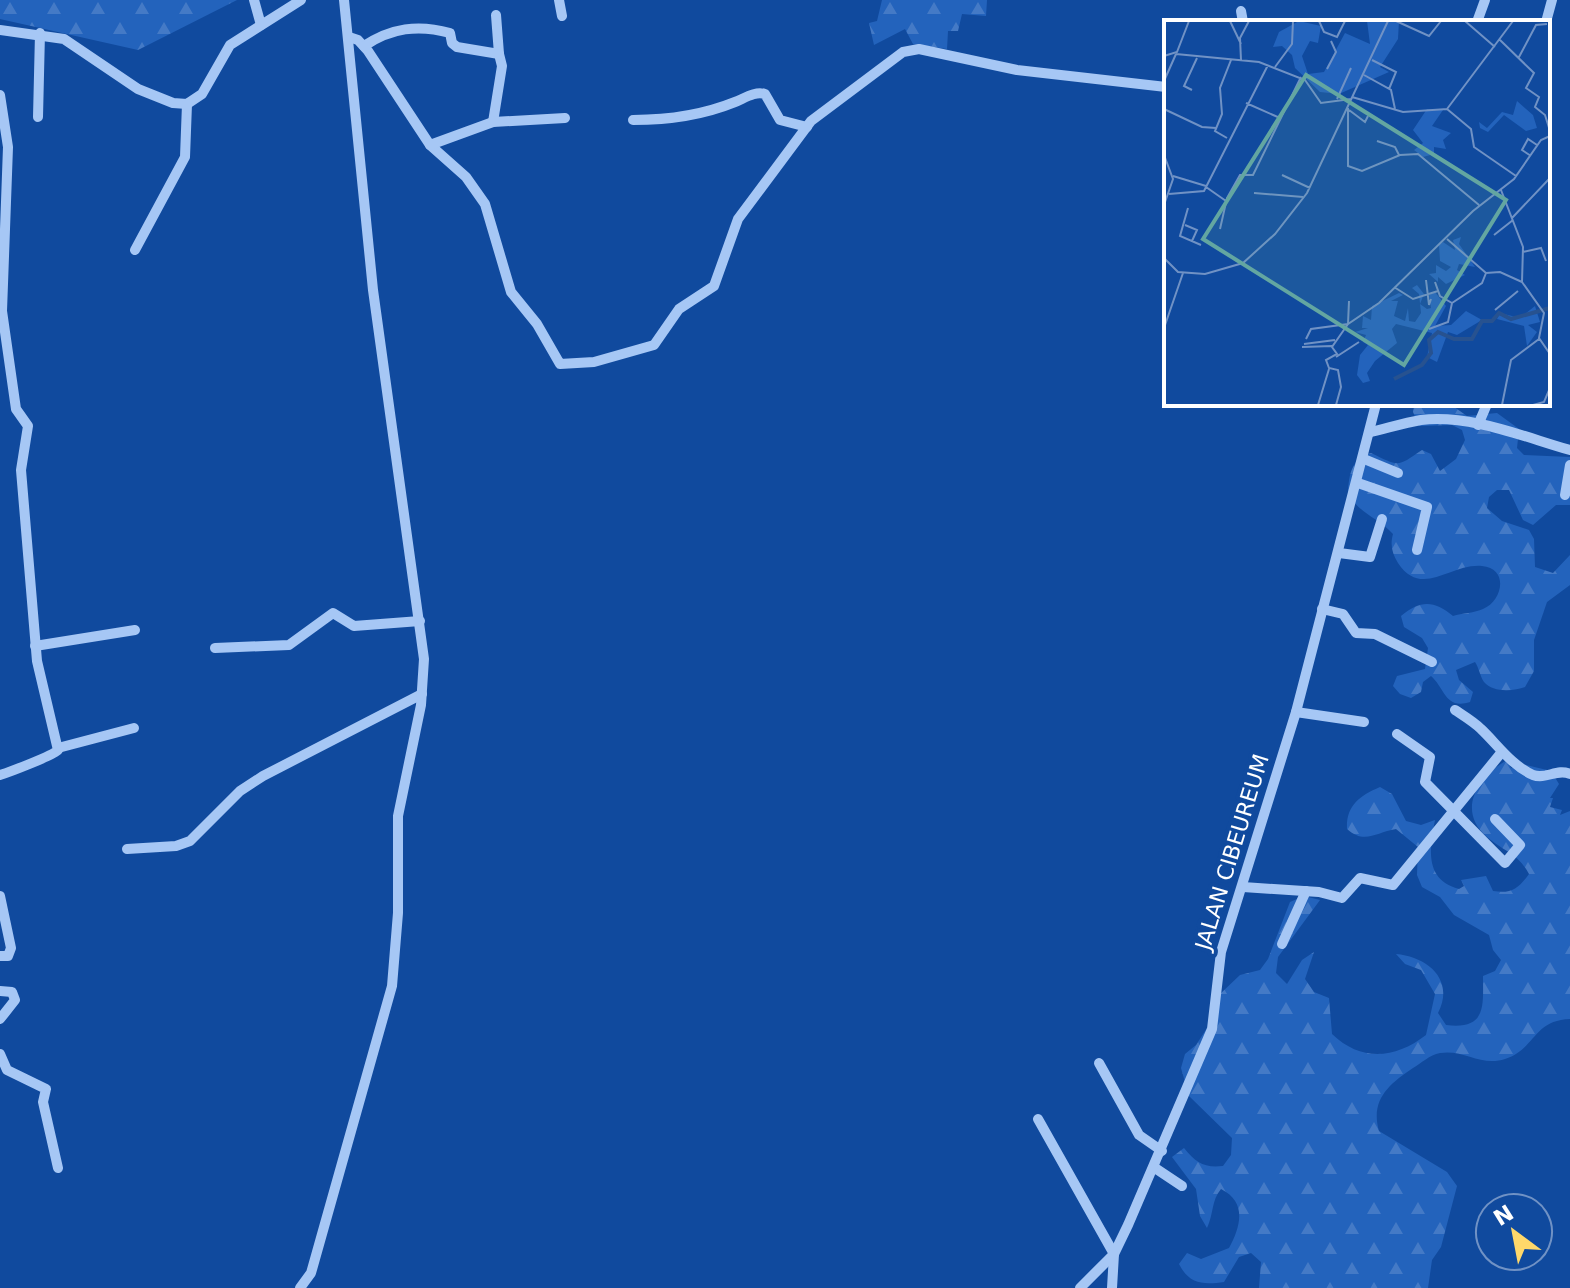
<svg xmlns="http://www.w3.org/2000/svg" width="1570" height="1288" viewBox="0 0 1570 1288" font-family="'DejaVu Sans',sans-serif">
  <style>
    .forest { fill: url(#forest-firs) }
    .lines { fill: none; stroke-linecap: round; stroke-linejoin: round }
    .minor { stroke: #a6c7f5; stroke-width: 10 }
    .labels { text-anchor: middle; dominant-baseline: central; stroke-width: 8; stroke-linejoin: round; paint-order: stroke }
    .street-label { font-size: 22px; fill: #fff; stroke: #104a9e }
    .inset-river { fill: none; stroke: #275290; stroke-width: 4 }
    .inset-road { fill: none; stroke: #7092c5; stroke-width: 2 }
    .view { fill: #63a6a1; fill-opacity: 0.15; stroke: #63a6a1; stroke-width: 4 }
    .inset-edge { fill: none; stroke: #fff; stroke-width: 4 }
  </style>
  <defs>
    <pattern id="forest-firs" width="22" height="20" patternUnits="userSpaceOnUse" patternTransform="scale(2)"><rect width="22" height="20" fill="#2363bc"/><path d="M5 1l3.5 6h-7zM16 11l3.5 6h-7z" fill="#447ac6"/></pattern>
  </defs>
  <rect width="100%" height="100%" fill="#104a9e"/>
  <g class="forest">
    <path d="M0,0h237l-99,50 -138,-31z"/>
    <path d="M882,0h105l-1,16 -24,-2 -4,17h-10l-1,18 -34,-5 -8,-15 -31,16 -5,-22 8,-2z"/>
    <path d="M1414,404h36l17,12 30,-3 22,16 -2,19 7,7 46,2v48h-14l-23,20 -10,-5 -14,-30h-12l-8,7 -2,11 15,13 27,9 5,9 1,28 18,6 17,-18v30l-23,17 -13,38v31l-9,16c-11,4 -32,6 -41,-5 -4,-6 -5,-14 -9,-20l-19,8 3,10 14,12 -3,10c-25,8 -25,-14 -39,-26l-8,6 -2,10 -10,6 -11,-4 -7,-8 4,-10 28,-7 3,-21 -6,-10 -18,-11 -3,-11c19,-16 33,-16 52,0 9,-3 22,-3 30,-7 20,-8 26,-41 -1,-43 -32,-3 -60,33 -84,-3 -6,-10 -8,-18 -5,-29 -15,-17 -35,-20 -45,-42 1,-18 4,-34 23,-39 29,14 26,14 51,-3l9,4 9,17 16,-12 9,-19 -3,-10 -10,-5 -33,1 -6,-14z"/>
    <path d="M1507,760l4,8 11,-4 29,7 8,13 -9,14h3l-3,9 12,3 -2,5 10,-4v208c-37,1 -35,31 -65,40 -24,8 -41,-10 -65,-6 -11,2 -18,10 -27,15 -24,16 -43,32 -34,63l68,41 10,14 -16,61 -9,13 -4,28h-169l2,-26 -10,-9 -12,4 -15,25c-21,3 -35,2 -45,-18l8,-11 14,6 28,-11c12,-22 18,-46 -8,-59 -10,12 -7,24 -14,39l-7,-12 -4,-27 -24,-32 12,-9c12,15 20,20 39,18l8,-11 1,-17 -43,-42 -8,-28 4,-14 11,-9 15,-23 8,-27 21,-20 20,-5 8,-11 22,-57 14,-6 16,4 -42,57 -2,16 11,11 15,-24 12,-8 -9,27 9,13 15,6 3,36c29,28 63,25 94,1l9,-41 -14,-24 -16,-6 -9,-10c32,3 59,26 42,59l8,12c41,5 37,-19 37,-49l12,-5 6,-11 -8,-10 -4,-15 -35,-20 -14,-18 -18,-10 -5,-12 1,-28 -22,-18c-20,3 -31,16 -49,0 -1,-23 12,-33 33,-42l12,7 14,27 15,4 14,-5c-5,26 -12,60 24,69l5,-3 -3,-6 25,-4 7,15c18,3 25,-2 36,-17 -11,-21 -26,-23 -42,-37 -31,-27 -9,-60 20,-77z"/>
  </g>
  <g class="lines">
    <g class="minor">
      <path d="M254,0l7,25"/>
      <path d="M559,0l3,16"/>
      <path d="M1241,11l2,11"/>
      <path d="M1477,22l8,-22"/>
      <path d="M1546,22l6,-22"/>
      <path d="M0,30l64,9 74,50 35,14 14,1 15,-10 28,-49 71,-45"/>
      <path d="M349,37l9,3 10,11 62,94 36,32 19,27 26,88 26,32 23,40 34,-2 60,-17 25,-36 35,-23 24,-67 73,-98 92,-69 16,-3 98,21 149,17"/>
      <path d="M364,46c27,-18 54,-22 86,-13l2,10 5,4 42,7 -3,-39"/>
      <path d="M0,95l8,52 -6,164 14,98 12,17 -7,44 16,191 21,89c-4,5 -48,22 -58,25"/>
      <path d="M38,117l2,-84"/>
      <path d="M633,120c35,0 70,-5 102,-18 10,-4 20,-11 30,-8l15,26 27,7"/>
      <path d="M493,122l9,-56 -3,-12"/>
      <path d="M430,145l63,-23 72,-4"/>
      <path d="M135,250l50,-93 2,-53"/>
      <path d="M1478,425l9,-21"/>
      <path d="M1371,432c17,-4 33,-9 50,-12 49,-6 103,17 149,30"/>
      <path d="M1364,459l34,14"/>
      <path d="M1358,483l69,24 -10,43"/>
      <path d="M1565,495l5,-30"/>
      <path d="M1339,553l31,4 12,-38"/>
      <path d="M1322,609l21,5 13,19 19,1 57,28"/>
      <path d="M35,646l100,-16"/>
      <path d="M215,648l74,-3 44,-32 21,13 66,-5"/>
      <path d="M1455,710c9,6 19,12 26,19 16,15 30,36 52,46 13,5 24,-7 37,-1"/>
      <path d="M1296,712l68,10"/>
      <path d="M1397,734l33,23 -5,25 80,81 15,-18 -25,-26"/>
      <path d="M58,748l76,-20"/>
      <path d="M127,849l49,-3 14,-5 50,-50 23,-15 159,-82"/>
      <path d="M1243,887l76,5 23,6 18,-20 33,7 108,-132"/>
      <path d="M0,896l11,52 -3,8h-8"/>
      <path d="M1282,944l24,-53"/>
      <path d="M0,991l12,1 3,8 -15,19"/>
      <path d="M0,1054l7,16 39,19 -3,13 15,66"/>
      <path d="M1099,1063l40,72 23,16"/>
      <path d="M1038,1119l76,135 -2,34"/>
      <path d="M1155,1168l27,18"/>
      <path d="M300,1288l11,-15 81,-287 6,-73v-97l23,-111 3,-46 -51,-369 -29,-290"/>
      <path d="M1080,1288l34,-34 14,-29 84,-196 9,-77 75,-240 80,-308"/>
    </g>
  </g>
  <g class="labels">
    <g class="street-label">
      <text transform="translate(1232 852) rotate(-73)">JALAN CIBEUREUM</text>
    </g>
  </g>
  <g transform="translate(1164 20)">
    <rect width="386" height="386" fill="#104a9e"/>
    <path d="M135,1l22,5 -3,17 -8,-2 -8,15 6,18 16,-2 21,-39 25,11 -3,-23h32l-1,18 -18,28 9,5 -50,22 -19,-2 -25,-24 -3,-13 -10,-9 -9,1 6,-15zM353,81l16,14 4,13 -11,3 -22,-16 -16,17 -8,-4 -1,-6 8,6 15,-16 11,3zM263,89l16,1 -11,16 19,7 -8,7 3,9 -12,-2v7l-11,3 -9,-7 9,-7 -10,-13zM297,217l-2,7 16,23 -16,-3 -2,6 8,5 -19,9 -8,-7v5l-9,-8 7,-1v-8l10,6 5,-4 -11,-6 -1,-16 4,-3 12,8 -2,-10zM253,265l7,9 -4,10 7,5 4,-1 -2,-13 6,-3 11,14 -11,20 16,-1 15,-14 16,9 -25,15 -9,-3 -11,30 -10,-5 5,-24 -36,-9 -4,5 5,14 -22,18 -8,12 3,8 -7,2 -6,-8 3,-20 8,-10 -5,-3 3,-7 -11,-3 13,-4h-6l1,-12 8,4 1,-14 27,-13 4,2 -12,6h7l-4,15 11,5 3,-13 1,13 6,1 6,-9 -2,-19 -7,-6zM371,286l5,16 -12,3 9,7 -10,14 -3,-20 -27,-7 3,-6 20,5z" fill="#2363bc"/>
    <path class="inset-river" d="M230,359l28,-14 9,-12 -2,-13 9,-8 16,7h18l10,-18h10l7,-8 12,6 39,-11"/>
    <path class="inset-road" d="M66,1l11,23M155,1l5,11 13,5 8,-16M232,1l33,15 12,-15M301,1l30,26M336,20l34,33 -8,15 13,9 -4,10 10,8 5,16M12,34l83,8 46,18 16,23 30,-4M0,36l13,-4 12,-31M355,37l17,-32 11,-1M77,40l-1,-22 9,-17M208,40l24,12 -7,17M111,47l17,-23 1,-23M163,49l9,-17 -5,-11M200,55l27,15 4,19M0,61l12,-27M28,70l-8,-4 13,-28M188,77l51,15 44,-3 24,20 3,18 42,29M173,79l14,-31M82,83l34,15M184,88v58l14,5 38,-16 18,-1 61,51M0,89l38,18 14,1M283,89l66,-88M185,90l16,12 3,-6M63,118l-12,-7 7,-17 -2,-26 11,-28M213,121l18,6 4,8M0,135l9,24 -9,26M367,136l-9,-6 6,-11 9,6M118,155l28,13M9,156l33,10M42,167l20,14M337,170l22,57 -1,35 22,31 -5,25 11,16M90,173l49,4M5,174l35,-3 64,-126M24,188l-8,28 21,9M348,198l38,-40M21,205l12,5 -5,11M56,209l7,-31 13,-23h13l48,-98M330,215l19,-15M283,219l39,34 14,-1 22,10M359,232l18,-4 5,13M0,238l14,14 27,2 38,-11 32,-29 32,-41 81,-172M262,260l3,25 2,-6M271,262l5,14 12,7M230,267l19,12 25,-8M331,290l23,-19M0,308l19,-55M265,309l19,-7 4,-19 30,-20 4,-10M142,319l5,-10 37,-5 31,-21 94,-92 41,-32 27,-39 9,-4M140,324l31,-4M138,327l30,-1M172,337l23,-15M154,385l11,-36M172,385l5,-18 -3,-17 -9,-2 -3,-8 11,-6 -5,-7 16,-23 1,-23M338,385l9,-45 28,-21M369,385l11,-3 6,-14"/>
    <path class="view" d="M142,55l200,125 -102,165 -201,-126z"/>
    <rect width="386" height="386" class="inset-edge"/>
  </g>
  <g transform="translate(1514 1232) rotate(328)"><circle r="38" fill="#104a9e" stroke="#7092c5" stroke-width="2"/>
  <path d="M0-6L14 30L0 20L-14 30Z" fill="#ffd86a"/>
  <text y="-12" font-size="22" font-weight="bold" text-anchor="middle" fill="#ffffff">N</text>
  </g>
</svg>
